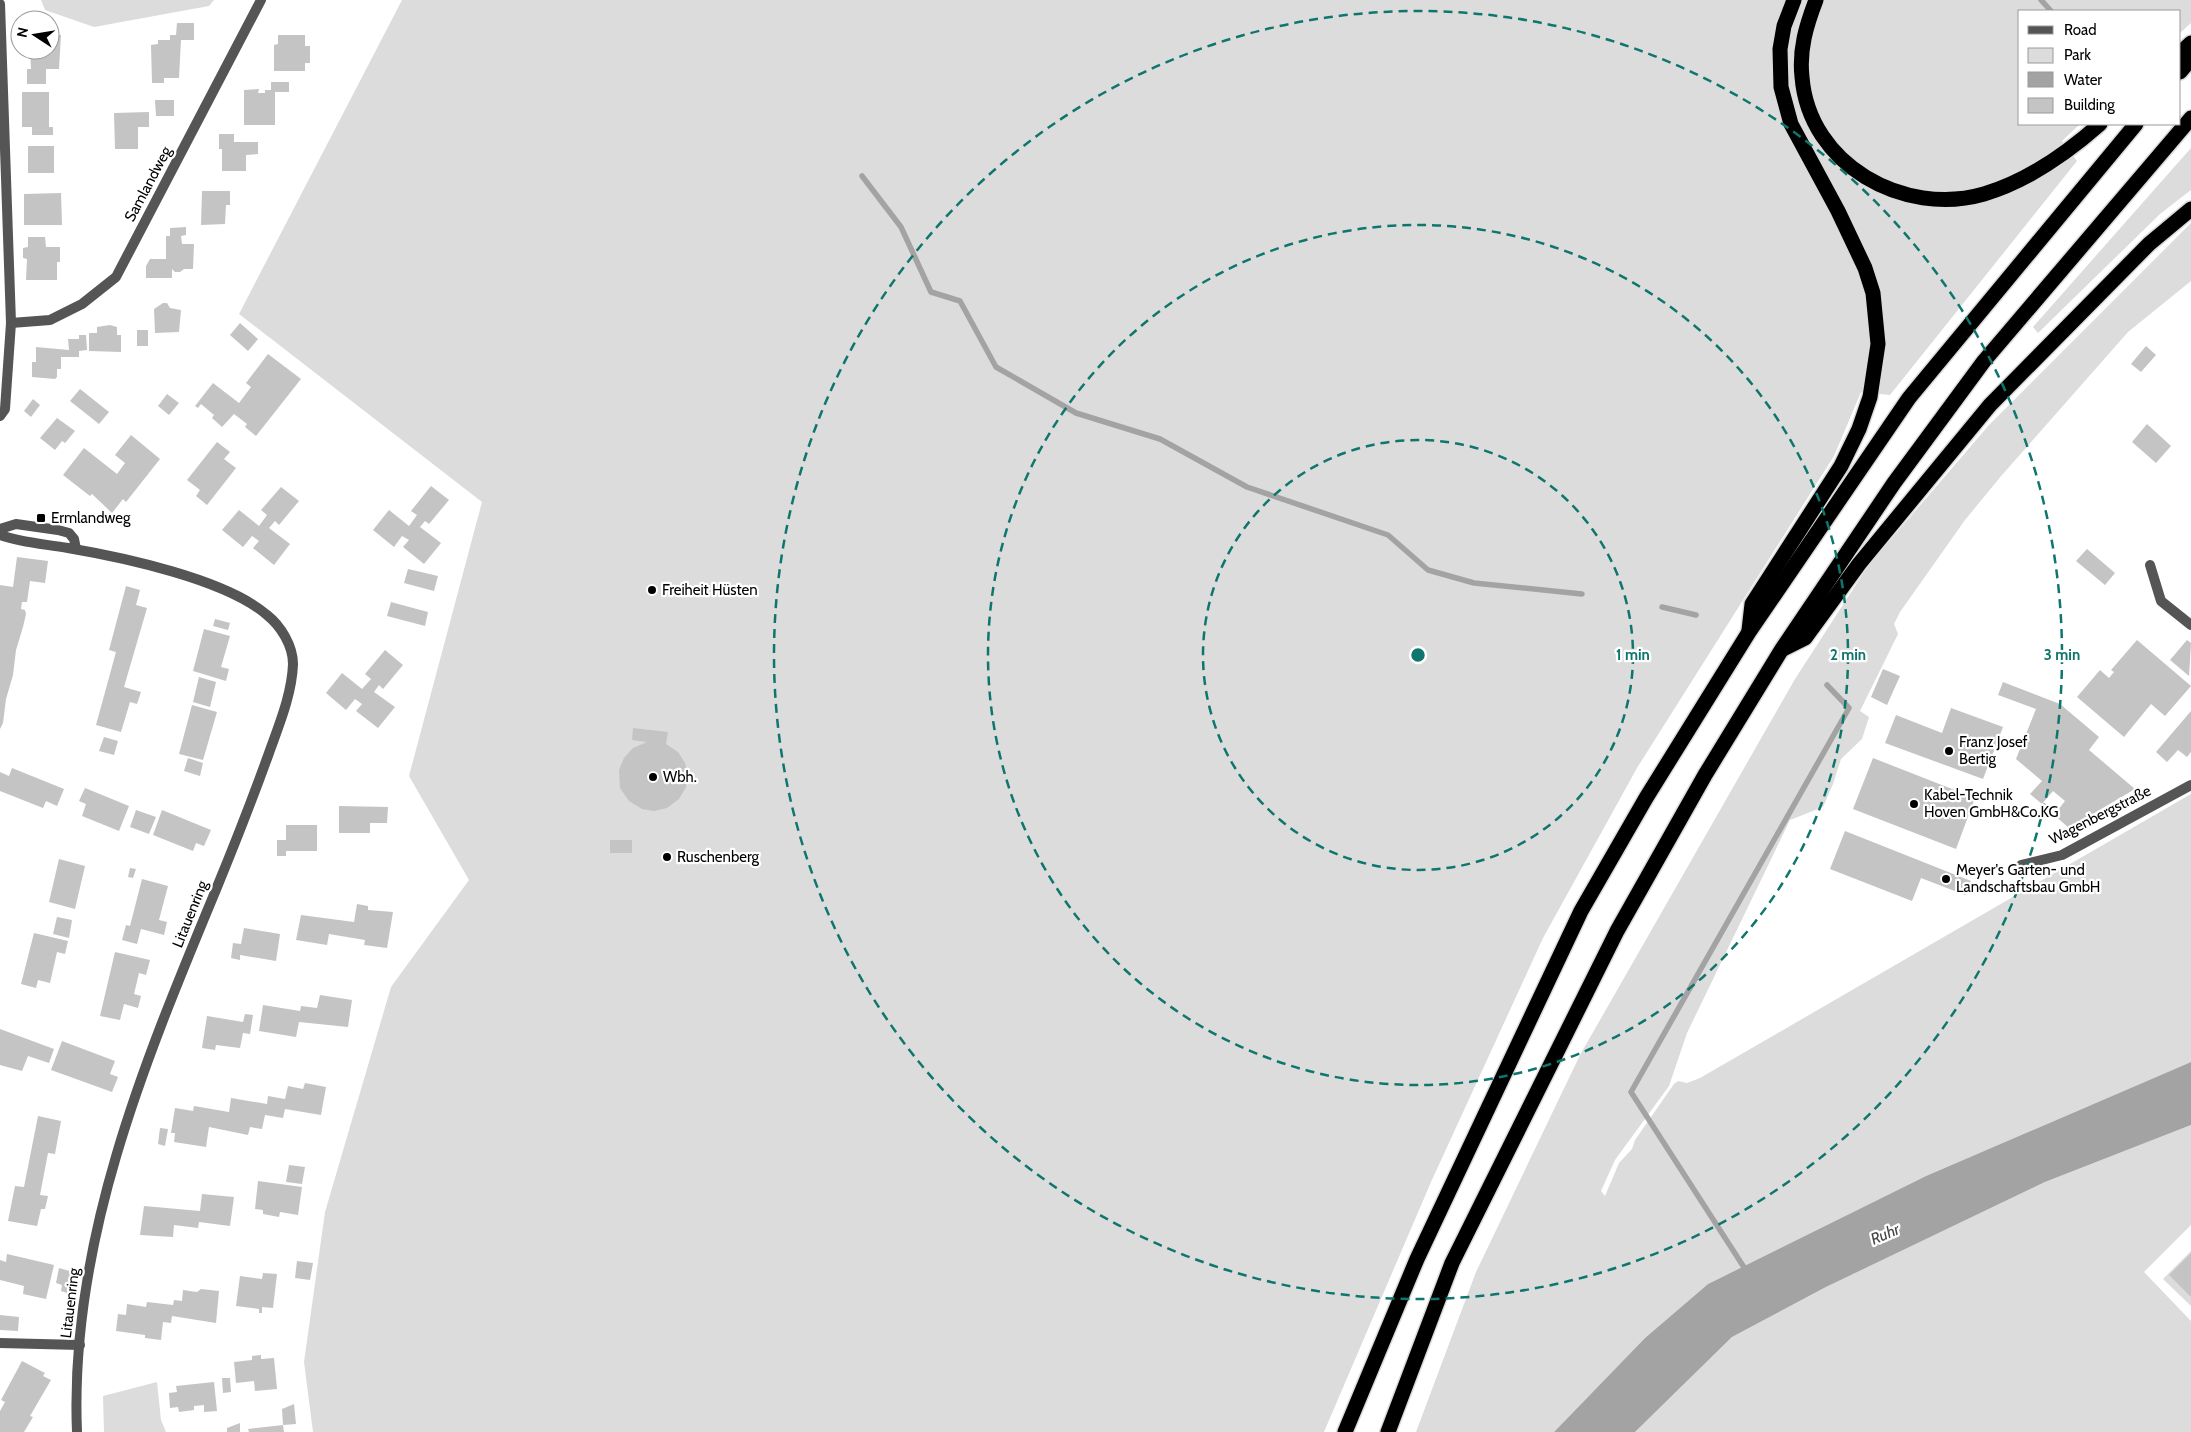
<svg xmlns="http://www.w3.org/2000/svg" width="2191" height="1432" viewBox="0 0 2191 1432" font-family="Cabin,sans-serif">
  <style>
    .green { fill: #dcdcdc }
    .water { fill: #a3a3a3 }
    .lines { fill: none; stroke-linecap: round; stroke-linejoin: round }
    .stream { stroke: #a3a3a3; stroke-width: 5.5 }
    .building { fill: #c4c4c4 }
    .highway-casing { stroke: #dbdbdb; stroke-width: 18 }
    .street { stroke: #555; stroke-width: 10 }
    .highway { stroke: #000; stroke-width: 15 }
    .ring { fill: none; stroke: #0f766e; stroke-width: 2.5; stroke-dasharray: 9 6 }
    .poi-dot { fill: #000; stroke: #fff; stroke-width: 2 }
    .labels { text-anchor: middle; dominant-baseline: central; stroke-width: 4.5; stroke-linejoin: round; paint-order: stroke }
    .street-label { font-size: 15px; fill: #000; stroke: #fff }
    .poi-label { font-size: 15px; fill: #000; stroke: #fff; text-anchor: start }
    .water-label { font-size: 16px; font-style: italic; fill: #444; stroke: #fff }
    .centre { fill: #0f766e; stroke: #fff; stroke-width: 2.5 }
    .ring-label { font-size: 15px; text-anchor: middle; font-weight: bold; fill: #0f766e; stroke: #fff; stroke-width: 4.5; stroke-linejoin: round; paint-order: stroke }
  </style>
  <rect width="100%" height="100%" fill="#fff"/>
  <g class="green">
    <path d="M41,0h173l-5,6 -115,21 -49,-17z"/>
    <path d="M402,0h1789v23l-11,10v-22h-160v113h60l-18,17 15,20 -187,234 -29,-3 -27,64 -197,312 -94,170 -112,244 -107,250h-1011l-9,-70 21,-150 66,-225 78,-107 -60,-104 73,-274 -243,-188z"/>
    <path d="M2191,148v42l-31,24 -122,119 -5,-6z"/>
    <path d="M2191,223v58l-63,51 -126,143 -37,45 -65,92 -6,12 4,10 -38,77 9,6 -7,22 -21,20 -8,25 -10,23 -33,13 -103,213 -18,53 -54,74 -14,31 4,5 14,-33 13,-14 3,-9 39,-56 4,-3 9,2 13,-5 491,-284v268l-265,114 -218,108 -63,54 -91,94h-138l60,-160 104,-217 215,-376 73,-113 121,-141z"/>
    <path d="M2191,1125v100l-47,47 47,49v111h-556l97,-95 94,-50 219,-105z"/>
    <path d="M2191,1251v55l-28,-27z"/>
    <path d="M157,1382l4,38 5,12h-62l-1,-36z"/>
  </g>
  <path class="water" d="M2191,1062v63l-146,57 -219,105 -94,50 -97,95h-81l91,-94 63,-54 218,-108z"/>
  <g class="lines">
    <g class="stream">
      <path d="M2041,0l10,11"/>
      <path d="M862,176l39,51 30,65 29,9 36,66 80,46 84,26 87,48 141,48 40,35 46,13 108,11"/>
      <path d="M1662,607l34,8"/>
      <path d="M1747,1272l-116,-180 218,-384 -22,-23"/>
    </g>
  </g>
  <g class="building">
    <path d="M177,23h17v17h-13l-2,38h-15v5h-12l-1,-38 7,-1v-4h12v-5h6z"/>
    <path d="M50,35h11l-2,34h-13v15h-19v-15h4l-1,-19h20z"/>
    <path d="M278,35h27v11h5v17h-5v8h-31v-26l4,-1z"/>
    <path d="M271,82h18v10h-14v33h-31v-35l15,-1 -1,4h7v-3h6z"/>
    <path d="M22,92h27v35h4v8h-21v-8h-10z"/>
    <path d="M155,100h19v16h-18z"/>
    <path d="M149,112v15h-11v22h-23l-1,-36z"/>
    <path d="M219,134h15v8h24v12l-12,1v16h-24v-22h-3z"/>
    <rect x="28" y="146" width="26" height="27"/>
    <path d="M202,191h28v14h-4l-1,19 -24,1z"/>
    <path d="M61,193l1,32h-38v-31z"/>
    <path d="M186,227v8l-5,1 1,8h12l-1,25h-9l-4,3h-5l-3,-3v9h-26v-12l4,-7h16v-23h4v-8z"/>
    <path d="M28,237h17l1,10h14v15h-3v18h-31l1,-21 -4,-1v-10l5,-1z"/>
    <path d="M163,303h4l3,5 11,2 -2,22 -24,1 -1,-24z"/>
    <path d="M240,323l18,16 -10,12 -18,-16z"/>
    <path d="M110,325l7,2v8h4v17l-32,-1v-18h8v-6z"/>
    <rect x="137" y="330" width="11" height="16"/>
    <path d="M79,335h7l1,15 -8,1v6h-18v12h-4v8l-2,2 -23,-2v-15h4v-15l33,3 -1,-11h11z"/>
    <path d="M2146,346l10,9 -15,17 -10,-8z"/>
    <path d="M268,354l33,25 -45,57 -11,-9 2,-3 -13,-10 -12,13 -10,-9 2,-3 -13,-11 -3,4 -3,-2 18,-23 26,20 12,-16 -5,-4z"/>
    <path d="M80,389l29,23 -10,12 -29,-23z"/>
    <path d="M167,394l12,9 -10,12 -11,-9z"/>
    <path d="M33,399l7,6 -9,12 -7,-6z"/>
    <path d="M57,418l18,13 -10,12 -3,-2 -7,9 -15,-12z"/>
    <path d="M2147,424l24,22 -15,17 -24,-21z"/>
    <path d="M131,435l29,24 -34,43 -3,-3 -11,14 -20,-19 -2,2 -27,-21 21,-27 33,26 8,-11 -10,-8z"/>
    <path d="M217,442l13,10 -6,7 12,9 -29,37 -11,-9 4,-6 -13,-10z"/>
    <path d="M431,486l18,14 -20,24 -4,-3 -5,6 21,16 -17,21 -21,-17 6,-7 -7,-4 -8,11 -21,-17 16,-20 20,16 8,-11 -6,-4z"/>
    <path d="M281,487l18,14 -20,24 -4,-4 -6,7 21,16 -16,21 -21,-17 6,-7 -7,-5 -9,11 -21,-17 17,-20 20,16 8,-11 -6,-5z"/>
    <path d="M2087,549l28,24 -10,12 -29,-24z"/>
    <path d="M17,557l31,4 -3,22 -15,-2 -3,21h-5l-1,7 4,1 1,4 -3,13 -7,23 -3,25 -7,24 -3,24 -3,6v-144l13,2z"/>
    <path d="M408,569l30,7 -4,15 -30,-8z"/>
    <path d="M126,586l14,4 -4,15 11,3 -23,79 17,5 -4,12 -7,-2 -9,30 -25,-7 20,-73 -7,-2z"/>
    <path d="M391,602l37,10 -3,14 -38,-10z"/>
    <path d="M215,619l15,4 -2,7 -15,-4z"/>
    <path d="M204,629l26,7 -9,31 8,2 -3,12 -33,-10z"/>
    <path d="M2137,640l54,46 -26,30 -14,-12 -27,33 -47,-40 23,-27 9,8 5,-6 -3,-2z"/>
    <path d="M2187,640l4,3 -2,33 -19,-16z"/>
    <path d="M385,650l18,15 -20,24 -4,-4 -5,7 21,15 -17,21 -22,-17 6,-7 -7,-5 -9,11 -20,-17 16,-20 20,16 9,-10 -6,-5z"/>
    <path d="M1883,669l17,7 -13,29 -16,-8z"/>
    <path d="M199,677l17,5 -6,25 -17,-5z"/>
    <path d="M2003,682l57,22 39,33 -10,13 46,39 -66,39 -15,-13 11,-14 -12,-10 -11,13 -12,-10 12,-13 -26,-22 20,-50 -38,-14z"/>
    <path d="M192,705l25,7 -14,48 -24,-6z"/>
    <path d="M1951,708l52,19 -20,52 -98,-36 11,-28 46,18z"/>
    <path d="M2191,711v41l-4,5 -9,-7 -11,12 -11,-10z"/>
    <path d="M633,728l35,4 -2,12 12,8 7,11 3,12 -2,12 -7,12 -12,9 -13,3 -12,-2 -13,-8 -9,-13 -1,-18 5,-12 9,-10 14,-6 -15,-2z"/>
    <path d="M104,737l14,4 -4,14 -15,-4z"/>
    <path d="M188,758l15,5 -3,13 -16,-5z"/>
    <path d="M1873,758l102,40 -19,51 -103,-40z"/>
    <path d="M12,768l52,21 -7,17 -11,-5 -3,7 -43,-17v-19l9,4z"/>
    <path d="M85,788l44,18 -10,25 -37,-15 4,-12 -7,-3z"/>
    <path d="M339,806l49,1 -1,16h-17v10h-31z"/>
    <path d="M136,810l20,7 -7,17 -19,-7z"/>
    <path d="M162,810l49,20 -7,16 -8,-3 -3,8 -40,-16z"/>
    <path d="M286,825h31v26h-31v5h-9v-16h9z"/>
    <path d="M1845,831l126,50 -6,14 -44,-17 -9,23 -82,-32z"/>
    <rect x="610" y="840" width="22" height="13"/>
    <path d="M59,859l26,7 -10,43 -26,-7z"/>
    <path d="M130,868l6,1 -3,9 -5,-1z"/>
    <path d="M142,879l26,7 -9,34 8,2 -3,13 -23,-6 -4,15 -15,-4 4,-15 4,1z"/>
    <path d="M1972,885l7,3 -2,6 -8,-3z"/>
    <path d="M357,904l11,2v4l25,2 -6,36 -23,-3 1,-5 -36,-6 -2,11 -31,-5 5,-25 53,7z"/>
    <path d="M57,917l15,3 -3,18 -16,-4z"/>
    <path d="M244,928l36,6 -4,27 -36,-6v5l-9,-2 2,-15 8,1z"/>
    <path d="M34,933l34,8 -3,13 -8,-2 -7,31 -12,-3 -2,8 -15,-4z"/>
    <path d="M115,952l35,8 -4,15 -7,-2 -5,21 7,2 -3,12 -14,-4 -4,16 -20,-4z"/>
    <path d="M320,995l32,5 -4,27 -49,-5 -3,15 -37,-6 4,-26 37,6 1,-5 16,2z"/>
    <path d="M245,1014l8,1 -3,19 -7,-1 -3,15 -24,-3 -1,5 -13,-2 5,-32 36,6z"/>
    <path d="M0,1029l54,20 -5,14 -21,-7 -6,15 -22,-6z"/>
    <path d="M62,1041l53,20 -5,13 8,3 -6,15 -61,-22z"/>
    <path d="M305,1083l21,4 -5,28 -36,-6 -2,9 -18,-3 -3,14 -12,-2 -2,8 -39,-8 -3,20 -32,-5 1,-9h-4l4,-25 18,3 1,-5 35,6 2,-14 36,6 1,-8 17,3 3,-13 15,3z"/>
    <path d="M38,1116l23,5 -6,33 -7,-1 -8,42 8,1 -3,13h-4l-4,17 -29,-5 7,-35 9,1z"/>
    <path d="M160,1128l8,1 -3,17 -7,-2z"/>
    <path d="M289,1165l16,2 -3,17 -16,-2z"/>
    <path d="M258,1181l44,6 -4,28 -18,-3 -1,5 -16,-3v-4l-8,-1z"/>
    <path d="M202,1194l32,3 -4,29 -31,-4 -1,6 -24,-3 -1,12 -33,-2 4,-29 56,5z"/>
    <path d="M2191,1253v44l-22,-22z"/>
    <path d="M7,1254l47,11 -8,34 -23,-5 1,-8 -24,-6v-20l6,2z"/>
    <path d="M297,1261l16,2 -3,17 -15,-2z"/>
    <path d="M59,1268l14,4 -6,21 -6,-2 1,-6 -6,-2z"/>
    <path d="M263,1273l14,1 -4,34 -11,-1v6h-3v-4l-23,-3 4,-30 22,3z"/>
    <path d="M201,1289l18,2 -3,32 -44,-7 -1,7 -8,-1 -2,18 -16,-2v-3l-29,-4 2,-17 8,1 1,-11 19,3 1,-5 26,3 1,-5 8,1 1,-11 14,2z"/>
    <path d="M0,1315l19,2 -1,14 -18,-1z"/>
    <path d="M261,1355v4l13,-1 3,31 -22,2 -1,-10 -18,2 -2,-21 18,-2v-4z"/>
    <path d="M22,1361l23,12 -2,3 8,4 -21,36 3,1 -9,15h-24v-21l5,-9 -4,-2z"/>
    <path d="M222,1378h8l1,14 -8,1z"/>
    <path d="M214,1382l3,29 -13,1v-7l-10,1v4l-15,2 -1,-5 -8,1 -1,-15 8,-1 -1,-6z"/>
    <path d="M294,1404l2,20 -13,1 -1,-16z"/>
    <path d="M240,1423v9h-13v-4z"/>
    <path d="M283,1425l1,7h-35l-1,-3z"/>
  </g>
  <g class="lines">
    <defs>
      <g id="highway">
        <path d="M1816,0c-10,26 -17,50 -14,77 7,88 102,140 182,117 44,-13 82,-40 116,-70"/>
        <path d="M2180,53l11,-10"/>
        <path d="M2180,72l11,-13"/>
        <path d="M1749,630l3,-26 89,-138 18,-37 11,-32 8,-53 -5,-51 -8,-25 -27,-57 -47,-87 -10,-37 -1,-38 4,-23 10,-26"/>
        <path d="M1783,649l22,-11 54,-74 131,-159 159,-161 42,-35"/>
        <path d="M1345,1432l72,-173 164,-348 65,-113 103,-166 160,-234 227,-274"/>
        <path d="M1388,1432l64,-169 165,-332 88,-156 77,-126 112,-166 90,-122 207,-243"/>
      </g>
    </defs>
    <use href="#highway" class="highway-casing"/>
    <g class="street">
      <path d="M11,323l39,-3 32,-16 34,-27 145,-277"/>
      <path d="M0,416l5,-7 6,-86 -11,-319"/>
      <path d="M0,529l16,-5 42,6 11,3 5,6 2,10"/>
      <path d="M0,535c21,8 46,9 68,13 53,9 158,31 199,67 14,11 26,31 26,49 -1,30 -14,61 -24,89 -17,47 -35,93 -54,139 -71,171 -146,351 -138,540"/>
      <path d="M2150,565l11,36 30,24"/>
      <path d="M2021,865l41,-10 129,-70"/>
      <path d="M0,1343l80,2"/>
    </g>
    <use href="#highway" class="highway"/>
  </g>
  <g class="ring">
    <circle cx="1418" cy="655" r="215"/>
    <circle cx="1418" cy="655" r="430"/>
    <circle cx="1418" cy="655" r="644"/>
  </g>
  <g class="poi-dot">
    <rect x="36" y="513" width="10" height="10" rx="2.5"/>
    <circle cx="652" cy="590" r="5"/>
    <circle cx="1949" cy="751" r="5"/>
    <circle cx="653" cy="777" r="5"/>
    <circle cx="1914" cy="804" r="5"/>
    <circle cx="667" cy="857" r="5"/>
    <circle cx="1946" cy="879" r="5"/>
  </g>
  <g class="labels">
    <g class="street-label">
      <text transform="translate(148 184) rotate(-62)">Samlandweg</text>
      <text transform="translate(2100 815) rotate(-27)">Wagenbergstraße</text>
      <text transform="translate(190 914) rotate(-68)">Litauenring</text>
      <text transform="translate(70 1303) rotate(-83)">Litauenring</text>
    </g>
    <g class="poi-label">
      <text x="51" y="518">Ermlandweg</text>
      <text x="662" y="590">Freiheit Hüsten</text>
      <text x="1959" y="742">Franz Josef<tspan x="1959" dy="17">Bertig</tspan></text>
      <text x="663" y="777">Wbh.</text>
      <text x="1924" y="795">Kabel-Technik<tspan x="1924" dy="17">Hoven GmbH&amp;Co.KG</tspan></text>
      <text x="677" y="857">Ruschenberg</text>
      <text x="1956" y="870">Meyer's Garten- und<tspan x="1956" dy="17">Landschaftsbau GmbH</tspan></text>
    </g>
    <g class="water-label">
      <text transform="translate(1885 1234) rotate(-23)">Ruhr</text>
    </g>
  </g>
  <circle cx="1418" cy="655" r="8" class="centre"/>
  <g class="ring-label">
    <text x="1633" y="660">1 min</text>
    <text x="1848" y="660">2 min</text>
    <text x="2062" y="660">3 min</text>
  </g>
  <rect x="2018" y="10" width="162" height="115" fill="#ffffff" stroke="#999999"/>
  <rect x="2028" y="26" width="25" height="8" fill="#555555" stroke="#999999"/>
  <text x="2064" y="35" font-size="15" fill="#000000">Road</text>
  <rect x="2028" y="48" width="25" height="15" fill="#dcdcdc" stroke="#999999"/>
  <text x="2064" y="60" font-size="15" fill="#000000">Park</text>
  <rect x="2028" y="72" width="25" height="15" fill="#a3a3a3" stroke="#999999"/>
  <text x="2064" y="85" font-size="15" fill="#000000">Water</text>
  <rect x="2028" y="98" width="25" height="15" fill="#c4c4c4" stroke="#999999"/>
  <text x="2064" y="110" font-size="15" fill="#000000">Building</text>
  <g transform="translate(35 35) rotate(282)"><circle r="24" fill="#ffffff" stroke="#999999"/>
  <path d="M0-4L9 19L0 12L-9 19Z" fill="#000000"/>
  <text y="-8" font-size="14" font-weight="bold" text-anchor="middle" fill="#000000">N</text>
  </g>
</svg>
